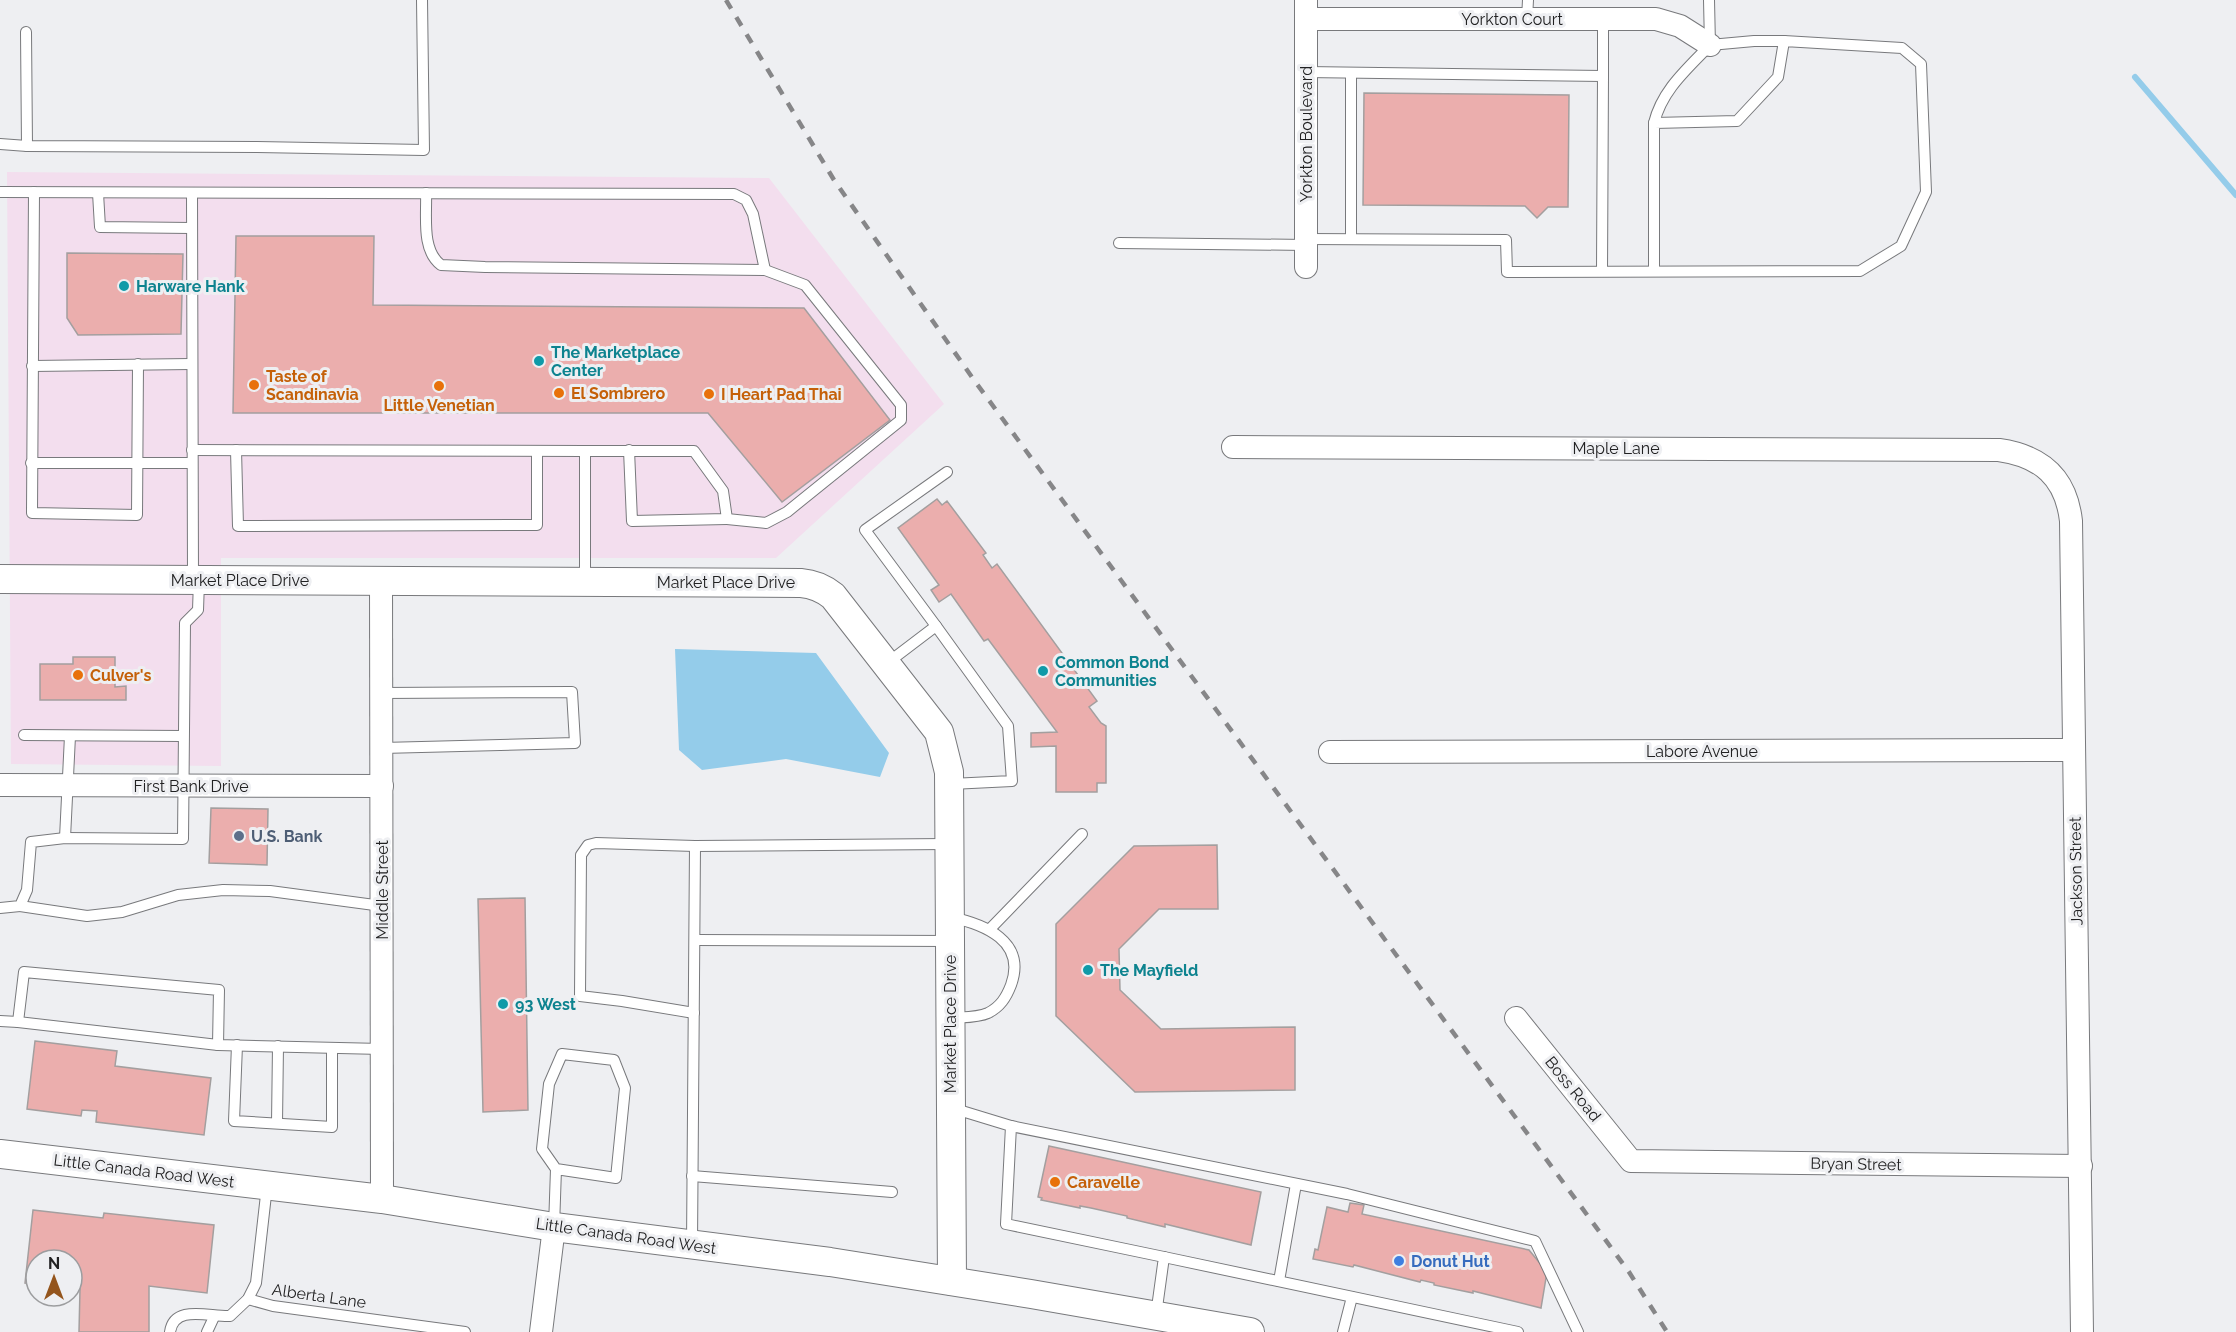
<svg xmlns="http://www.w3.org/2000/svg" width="2236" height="1332" viewBox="0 0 2236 1332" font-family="Raleway,sans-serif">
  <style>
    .commercial { fill: #f3deee }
    .water { fill: #94ccea }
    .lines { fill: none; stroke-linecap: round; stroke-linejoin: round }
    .stream { stroke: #94ccea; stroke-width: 6 }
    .building { fill: #ebaead; stroke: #a39f9f; stroke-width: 1.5 }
    .service-casing { stroke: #78797c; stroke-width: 12 }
    .minor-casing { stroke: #78797c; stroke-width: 24 }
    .tertiary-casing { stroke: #78797c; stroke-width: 30 }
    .service { stroke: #fff; stroke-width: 10 }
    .minor { stroke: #fff; stroke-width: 22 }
    .tertiary { stroke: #fff; stroke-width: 28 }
    .rail { stroke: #868688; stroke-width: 4.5; stroke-dasharray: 10 10; stroke-linecap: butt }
    .culture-dot { fill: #0f9aa8; stroke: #eeeff2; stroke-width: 2 }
    .food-dot { fill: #e8710a; stroke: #eeeff2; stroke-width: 2 }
    .service-dot { fill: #5c6f8a; stroke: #eeeff2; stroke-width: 2 }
    .shop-dot { fill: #3f7fe0; stroke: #eeeff2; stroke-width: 2 }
    .labels { text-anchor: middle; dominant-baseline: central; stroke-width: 6; stroke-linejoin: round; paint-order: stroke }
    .street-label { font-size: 16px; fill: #212122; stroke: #eeeff2 }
    .culture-label { font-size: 16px; font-weight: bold; fill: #0d838f; stroke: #eeeff2; text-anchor: start }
    .food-label { font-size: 16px; font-weight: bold; fill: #c56008; stroke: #eeeff2; text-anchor: start }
    .service-label { font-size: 16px; font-weight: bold; fill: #4e5e75; stroke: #eeeff2; text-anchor: start }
    .shop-label { font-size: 16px; font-weight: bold; fill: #366cbe; stroke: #eeeff2; text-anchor: start }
  </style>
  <rect width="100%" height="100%" fill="#eeeff2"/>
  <path class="commercial" d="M7,172l762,6 175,226 -168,154h-555v208l-210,-2z"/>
  <path class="water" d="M675,649l141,4 73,100 -9,24 -94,-18 -84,11 -23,-20z"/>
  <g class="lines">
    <path class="stream" d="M2135,77l101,118"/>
  </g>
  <g class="building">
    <path d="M1364,93l205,2 -1,112h-20l-11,11 -12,-12 -162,-1z"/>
    <path d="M236,236h138l-1,69 431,3 86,112 -108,82 -74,-89h-475z"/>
    <path d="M67,253l116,1 -2,80 -103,1 -11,-17z"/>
    <path d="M937,499l5,6 5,-4 39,52 -3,2 9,13 5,-4 100,137 -8,6 12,16 5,3v57h-9v9h-41v-46l-25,1v-14l26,-1 -69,-93 -4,2 -33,-47 -12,8 -8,-12 8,-5 -41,-57z"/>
    <path d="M73,657h42v30l11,-1v14h-86v-36h33z"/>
    <path d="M211,808l57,1 -1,56 -58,-2z"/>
    <path d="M1217,845l1,64h-59l-40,40 1,41 41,39 134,-2v63l-160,2 -79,-76v-92l78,-78z"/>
    <path d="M525,898l3,212 -45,2 -5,-213z"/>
    <path d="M35,1041l82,10 -2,15 96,12 -7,57 -108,-13 1,-11 -15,-1 -1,6 -54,-7z"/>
    <path d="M1049,1146l212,46 -10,53 -86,-21v3l-38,-9v-2l-36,-8 -11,-2v2l-39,-8 1,-2 -4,-1z"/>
    <path d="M1350,1203l14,2 -2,9 167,36 18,22 -6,36 -68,-17v2l-39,-8v-2l-13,-3 -1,2 -66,-17 -1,2 -40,-8 2,-10 3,1 9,-43 21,5z"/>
    <path d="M33,1210l70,8 1,-5 110,12 -7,68 -58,-7v46h-70l1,-43 -8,-1v-28h-36v24l-11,-1z"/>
  </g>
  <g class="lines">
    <defs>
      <g id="service">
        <path d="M1709,0l1,45"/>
        <path d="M1527,19l1,-19"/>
        <path d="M1603,19v57"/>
        <path d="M26,32l1,114"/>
        <path d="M1306,72l297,4 -1,195"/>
        <path d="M1351,73v166"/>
        <path d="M1654,123c8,-33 33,-54 56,-78l44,-4h30"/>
        <path d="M0,144l27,2 230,1 167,3 -2,-150"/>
        <path d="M0,192l734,2 12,6 7,14 12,56"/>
        <path d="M34,192l-2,321 105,2 1,-151"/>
        <path d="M98,193l2,34 91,1"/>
        <path d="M192,193l1,386"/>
        <path d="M426,193c1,23 -5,57 15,72l44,2 280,3 40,15 96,120v15l-114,92 -21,11 -39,-4"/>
        <path d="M1306,239l200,1 1,32 353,-1 41,-25 25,-54 -5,-128 -19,-16 -118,-7 -6,36 -41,44 -83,2v148"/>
        <path d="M1119,243l187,2"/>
        <path d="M32,366l159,-2"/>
        <path d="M192,450l393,1v130"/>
        <path d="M236,450l2,76 299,-1v-74"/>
        <path d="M585,451h109l29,40 4,28 -95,2 -3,-71"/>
        <path d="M31,463h161"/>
        <path d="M936,626l72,100 4,55 -61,3"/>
        <path d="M886,664l50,-38 -71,-96 82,-58"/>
        <path d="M382,693l190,-1 3,51 -193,5"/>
        <path d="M24,735l159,1"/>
        <path d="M65,838l5,-102"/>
        <path d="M20,906l67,10 35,-4 56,-17 45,-5 47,1 112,15"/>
        <path d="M0,908l20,-2 7,-16 4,-48 34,-4 118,1 2,-216 13,-13 1,-29"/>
        <path d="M950,917c34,7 77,24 61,68 -5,13 -11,22 -23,28 -11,5 -26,4 -37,5"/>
        <path d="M990,929l92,-95"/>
        <path d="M695,940l255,1"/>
        <path d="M694,1013l-72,-12 -42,-5 1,-141 7,-10 8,-2 99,3"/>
        <path d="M0,1021l18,1 6,-50 195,18 -1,55 164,4"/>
        <path d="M18,1022l200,23"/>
        <path d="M237,1045l-3,76 98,6v-79"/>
        <path d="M952,1108l59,18 -5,98 158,33 -8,58"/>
        <path d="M277,1123l1,-77"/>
        <path d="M1011,1126l336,68 188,47 43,91"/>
        <path d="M692,1176l200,16"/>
        <path d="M554,1227l2,-58 60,9 9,-90 -11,-28 -52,-6 -13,30 -7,65 14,20"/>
        <path d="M692,1245l3,-399 252,-2"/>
        <path d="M1164,1257l354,75"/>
        <path d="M1279,1281l17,-97"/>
        <path d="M248,1299l25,7 192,26"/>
        <path d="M170,1332c4,-28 39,-15 60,-16l18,-17 8,-16 11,-97"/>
        <path d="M207,1332l7,-15"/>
        <path d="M1343,1332l9,-35"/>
      </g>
      <g id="minor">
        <path d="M1306,0v267"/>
        <path d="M1306,19h350l24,7 30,19"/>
        <path d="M1233,447l766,3c42,6 67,27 72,71l11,811"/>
        <path d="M381,580l1,619"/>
        <path d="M1330,752l744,-2"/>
        <path d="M0,785l382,1"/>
        <path d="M1516,1018l115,143 450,5"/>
        <path d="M541,1332l13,-105"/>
      </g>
      <g id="tertiary">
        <path d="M0,579l801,4c13,1 22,5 32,13l106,136 10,40 3,509"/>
        <path d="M0,1154l382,45 172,28 276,35 201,32 219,38"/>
      </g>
    </defs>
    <use href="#service" class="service-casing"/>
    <use href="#minor" class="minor-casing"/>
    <use href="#tertiary" class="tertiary-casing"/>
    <use href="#service" class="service"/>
    <use href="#minor" class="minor"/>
    <use href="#tertiary" class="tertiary"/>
    <path class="rail" d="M726,0l108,180 140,200 655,892 38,60"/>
  </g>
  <g class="culture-dot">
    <circle cx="124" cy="286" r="6"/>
    <circle cx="539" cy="361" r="6"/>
    <circle cx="1043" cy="671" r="6"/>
    <circle cx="1088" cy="970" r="6"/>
    <circle cx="503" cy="1004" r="6"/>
  </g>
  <g class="food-dot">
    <circle cx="254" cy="385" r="6"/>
    <circle cx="439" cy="386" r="6"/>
    <circle cx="559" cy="393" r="6"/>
    <circle cx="709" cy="394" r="6"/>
    <circle cx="78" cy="675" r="6"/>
    <circle cx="1055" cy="1182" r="6"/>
  </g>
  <circle class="service-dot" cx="239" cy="836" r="6"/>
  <circle class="shop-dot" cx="1399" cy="1261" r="6"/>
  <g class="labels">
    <g class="street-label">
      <text x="1512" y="19">Yorkton Court</text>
      <text transform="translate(1306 134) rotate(-90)">Yorkton Boulevard</text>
      <text x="1616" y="448">Maple Lane</text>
      <text x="240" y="580">Market Place Drive</text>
      <text x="726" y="582">Market Place Drive</text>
      <text x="1702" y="751">Labore Avenue</text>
      <text x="191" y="786">First Bank Drive</text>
      <text transform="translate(2076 871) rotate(-91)">Jackson Street</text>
      <text transform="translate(382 890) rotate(-90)">Middle Street</text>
      <text transform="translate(950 1024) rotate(-90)">Market Place Drive</text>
      <text transform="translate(1573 1089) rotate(51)">Boss Road</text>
      <text transform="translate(1856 1164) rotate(1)">Bryan Street</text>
      <text transform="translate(144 1171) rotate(7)">Little Canada Road West</text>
      <text transform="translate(626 1236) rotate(8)">Little Canada Road West</text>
      <text transform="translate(319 1296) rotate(8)">Alberta Lane</text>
    </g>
    <g class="culture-label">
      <text x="136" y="286">Harware Hank</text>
      <text x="551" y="352">The Marketplace<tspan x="551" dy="18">Center</tspan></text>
      <text x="1055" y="662">Common Bond<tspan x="1055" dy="18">Communities</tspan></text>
      <text x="1100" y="970">The Mayfield</text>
      <text x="515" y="1004">93 West</text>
    </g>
    <g class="food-label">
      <text x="266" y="376">Taste of<tspan x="266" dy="18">Scandinavia</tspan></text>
      <text x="571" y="393">El Sombrero</text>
      <text x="721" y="394">I Heart Pad Thai</text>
      <text x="439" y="405" text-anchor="middle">Little Venetian</text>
      <text x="90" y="675">Culver's</text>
      <text x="1067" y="1182">Caravelle</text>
    </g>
    <g class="service-label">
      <text x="251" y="836">U.S. Bank</text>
    </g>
    <g class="shop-label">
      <text x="1411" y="1261">Donut Hut</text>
    </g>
  </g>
  <g transform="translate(54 1278)"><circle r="28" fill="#eeeff2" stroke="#9c9d9f" stroke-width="1.5"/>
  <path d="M0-4.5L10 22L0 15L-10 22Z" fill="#94551d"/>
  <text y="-9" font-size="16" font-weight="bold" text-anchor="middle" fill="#212122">N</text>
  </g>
</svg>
